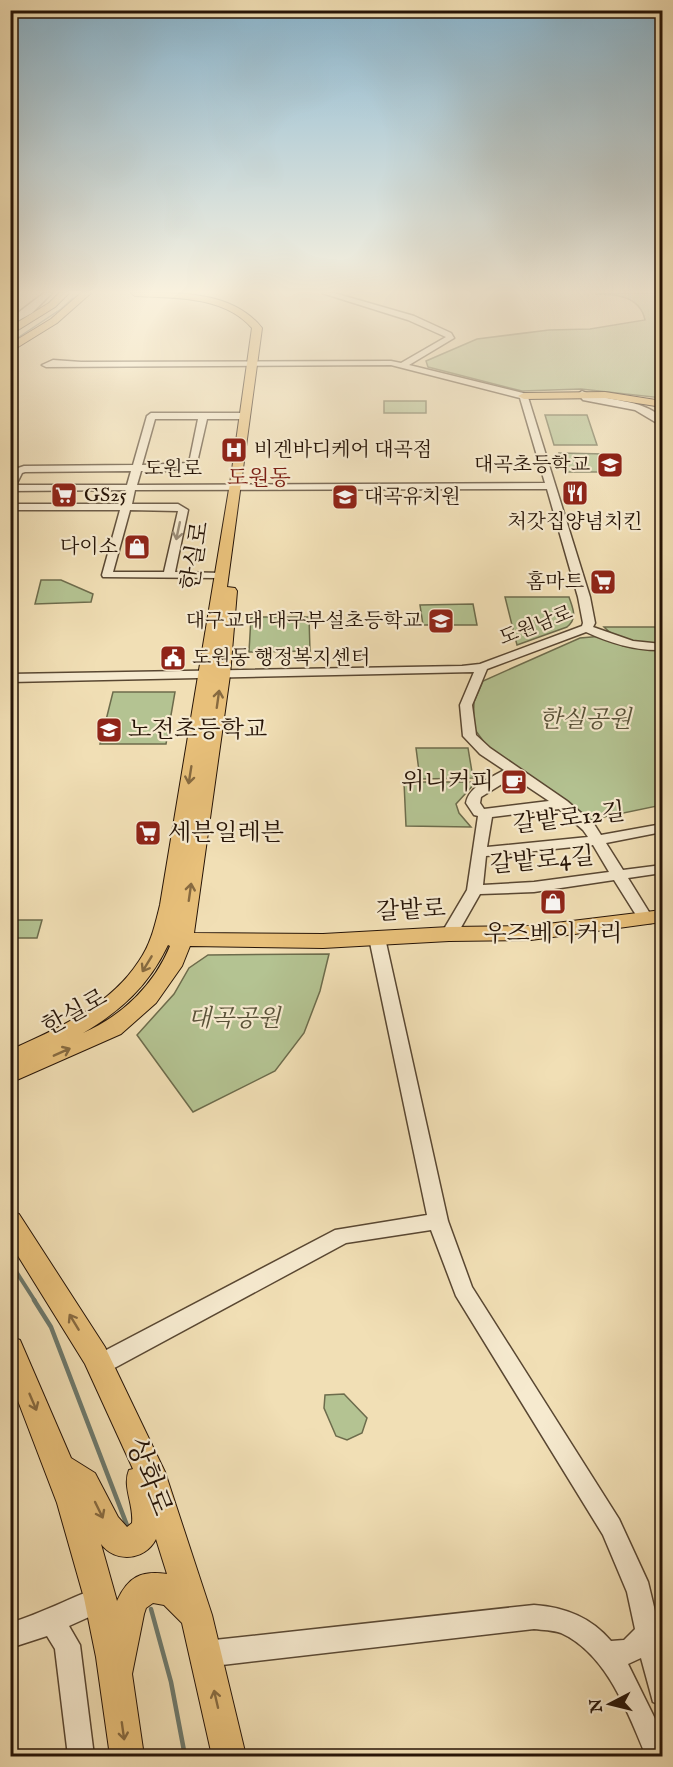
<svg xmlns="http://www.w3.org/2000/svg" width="673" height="1767" viewBox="0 0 673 1767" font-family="'IM FELL English','Noto Serif KR',serif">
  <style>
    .green { fill: #b4c392; stroke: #6d6c4c; stroke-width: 1.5 }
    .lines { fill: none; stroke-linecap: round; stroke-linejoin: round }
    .stream-far2 { stroke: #6c796d; stroke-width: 1.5 }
    .stream-far1 { stroke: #6c796d; stroke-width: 4 }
    .stream { stroke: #6c796d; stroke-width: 4.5 }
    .minor-casing { stroke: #594732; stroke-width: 3 }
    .major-casing { stroke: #261407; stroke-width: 2 }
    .minor { fill: #f6eacf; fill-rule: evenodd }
    .major { fill: #e8c07a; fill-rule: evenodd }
    .oneway { stroke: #988a75 }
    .oneway2 { stroke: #876a40 }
    .labels { text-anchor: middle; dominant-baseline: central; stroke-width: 4.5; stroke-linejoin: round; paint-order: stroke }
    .far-poi-label { font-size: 20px; fill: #261407; stroke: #f6eacf; text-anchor: start }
    .far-street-label { font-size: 20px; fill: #261407; stroke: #f6eacf }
    .far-quarter-label { font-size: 22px; fill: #7a1f14; stroke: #f6eacf }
    .street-label { font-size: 24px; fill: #261407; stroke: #f6eacf }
    .park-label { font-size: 24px; font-style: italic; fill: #585138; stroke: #f6eacf }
    .poi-label { font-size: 24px; fill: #261407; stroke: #f6eacf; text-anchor: start }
    .near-street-label { font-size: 28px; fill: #261407; stroke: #f6eacf }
  </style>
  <rect width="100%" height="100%" fill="#f1dfb5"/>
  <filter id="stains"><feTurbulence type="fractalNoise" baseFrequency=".00333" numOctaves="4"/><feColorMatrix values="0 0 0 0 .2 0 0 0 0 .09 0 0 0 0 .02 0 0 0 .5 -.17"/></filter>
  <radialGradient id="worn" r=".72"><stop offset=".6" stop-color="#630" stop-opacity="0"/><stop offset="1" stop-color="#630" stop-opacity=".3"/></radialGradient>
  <g class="green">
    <path d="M662,293v105l-81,-9 -59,2 -94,-24 -2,-6 51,-22 72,-9 41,-1 55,-9c-5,-24 -29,-26 -50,-26z"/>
    <rect x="384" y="401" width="42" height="12"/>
    <path d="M545,415h42l10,30h-43z"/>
    <path d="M559,453l46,1 6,18h-47z"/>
    <path d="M41,580h20l32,14 -2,8 -56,2z"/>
    <path d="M505,597h64c4,12 9,21 -2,30l-50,18z"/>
    <path d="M473,604l4,21h-54l-3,-20z"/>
    <path d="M251,617h58l1,34 -61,1z"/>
    <path d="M604,627h58v16c-21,2 -43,0 -58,-16z"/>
    <path d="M603,636l20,10 39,5v154l-72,15 -24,-20 -77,-51 -16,-22 1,-25 9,-21 97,-43z"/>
    <path d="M113,692h62l-9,52h-66z"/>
    <path d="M416,748h52l5,30 -53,1z"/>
    <path d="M404,782h72l-20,22 3,9 12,14 -65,-1z"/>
    <path d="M11,920h31l-5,18h-26z"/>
    <path d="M329,954l-9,37 -16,42 -29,38 -82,41 -56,-77 37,-41 15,-26 19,-13z"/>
    <path d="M344,1394l23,24 -5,15 -15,7 -11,-4 -12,-28 1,-13z"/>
  </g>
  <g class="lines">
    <path class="stream-far2" d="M10,343l51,-34 12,-11"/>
    <path class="stream-far1" d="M10,1262l25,39"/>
    <g class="stream">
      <path d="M34,1300l17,27 77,201"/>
      <path d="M151,1609l20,73 14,74"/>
    </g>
    <defs>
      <g id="minor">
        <path d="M44,293h8l-20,20 -22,12v-6z"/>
        <path d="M322,293h12l80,23 37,17 3,5 -45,27 118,29 63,203 5,26 -2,4 40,14 29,3v6c-27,1 -52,-7 -76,-18l-99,37 -15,36 4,30 14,13 77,53 27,23 7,11 61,-11v8l-56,11 17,27 39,-5v8l-34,5 26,42 -3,3h-10l-27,-43 -80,12 -54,2 -25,44h-12l-2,-4 26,-44 11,-74 -4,-1 -8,-12c3,-17 25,-25 38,-33l-24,-16 -17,-18 -3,-31 14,-33 -464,10v-8l452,-8 18,-2 102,-38 1,-3 -5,-26 -31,-108 -412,1 -3,14h46l10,6 -13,62 49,1v4l-4,1 -117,-1 -1,-2 18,-65h-110v-6h112l4,-14 -116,1v-15l5,-7 9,-3 109,-1 14,-49 4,-3h94l4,3 -4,3h-38l-11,48 -11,4h-44l-4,14 408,-2 -25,-85 -129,-33 -345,2 -4,-2 11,-5 28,2 310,-1 10,2 45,-26 -38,-17zM155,419h43l-9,44 -47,2zM131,471l-4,14h-111l6,-12 3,-1zM130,510l48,1 -14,61h-51zM513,777l36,24 -65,8 -4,-6 1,-6zM559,809l24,21 5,7 -101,10 5,-30zM593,845l16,27 -75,10 -51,3 3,-29z"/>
        <path d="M582,391c24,11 60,7 80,27v8l-27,-16 -52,-10 -5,-6z"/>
        <path d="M377,933l8,5 63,283 24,66 147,232 29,63 14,58v66l-9,-4 -12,-44 -13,6 34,69v23h-16c-18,-43 -39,-102 -85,-123 -8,-3 -18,-3 -27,-4l-329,38 -9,-4 -4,-9 4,-9 9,-4 329,-36c30,2 57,12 77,36l13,-1 11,-11 -8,-37 -24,-57 -147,-239 -25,-66 -85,13 -239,129 -8,2 -8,-2 -3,-7 3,-7 244,-128 92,-15 -58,-277z"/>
        <path d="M100,1587l9,3 3,9 -3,9 -40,18 11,19 14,111h-26l-13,-107 -8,-13 -37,12v-25c32,-10 60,-25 90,-36z"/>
      </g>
      <g id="major">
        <path d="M59,293h10l-14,14 -45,28v-8l39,-24z"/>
        <path d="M81,293h10l-34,30 -47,29v-8l41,-25z"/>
        <path d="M131,293c44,0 100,-4 131,35l-35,259 8,1 2,3 -7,84 -36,258 129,1 126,-7 82,-1 131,-16v12l-131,18 -82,1 -126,7 -133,-2 -8,20 -26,37 -35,31 -111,49v-33c47,-21 100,-44 129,-89 12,-17 16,-36 21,-56l71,-428 21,-149c-28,-32 -77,-30 -117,-32zM168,945l2,1c-16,39 -48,70 -87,87 38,-22 66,-48 85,-88z"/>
        <path d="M605,392l57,9v6l-57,-9 -81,1 -6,-3 6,-3z"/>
        <path d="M10,1211l9,3 86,133 60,125 47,143 34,141h-34l-30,-133 -18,-18 -11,-2 -7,5 -2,6 -12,60 12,82h-34l-14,-99 -12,-59 -27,-95 -47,-123v-44l10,4 51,118 24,15 23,44 9,10 5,-4c2,-19 -10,-36 -3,-53l4,-1 -48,-105 -75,-121zM156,1539l11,35c-26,-4 -39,3 -50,27l-16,-57c14,19 44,17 55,-5z"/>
      </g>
    </defs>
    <use href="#minor" class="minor-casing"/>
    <use href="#major" class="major-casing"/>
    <use href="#minor" class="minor"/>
    <use href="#major" class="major"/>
  </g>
  <defs><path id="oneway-shaft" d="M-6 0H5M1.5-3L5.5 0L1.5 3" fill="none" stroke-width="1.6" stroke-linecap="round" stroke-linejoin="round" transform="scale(1.5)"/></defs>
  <use class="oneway" href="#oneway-shaft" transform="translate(178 531) rotate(102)"/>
  <g class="oneway2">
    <use href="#oneway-shaft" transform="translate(218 699) rotate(-82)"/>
    <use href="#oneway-shaft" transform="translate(190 775) rotate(99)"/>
    <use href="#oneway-shaft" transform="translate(190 892) rotate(-82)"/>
    <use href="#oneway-shaft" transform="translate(147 964) rotate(121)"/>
    <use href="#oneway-shaft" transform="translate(62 1052) rotate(-24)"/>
    <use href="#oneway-shaft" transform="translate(74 1322) rotate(-121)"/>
    <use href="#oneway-shaft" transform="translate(33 1402) rotate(67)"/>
    <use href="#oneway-shaft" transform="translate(99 1510) rotate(64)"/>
    <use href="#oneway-shaft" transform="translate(216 1699) rotate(-103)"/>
    <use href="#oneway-shaft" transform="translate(123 1731) rotate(82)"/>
  </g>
  <linearGradient id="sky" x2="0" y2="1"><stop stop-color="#89b7d2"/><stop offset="0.54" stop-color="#f9f1de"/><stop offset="1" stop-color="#f9f1de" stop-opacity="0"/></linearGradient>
  <rect width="673" height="541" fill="url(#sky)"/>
  <defs>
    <symbol id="hospital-square" viewBox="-11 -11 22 22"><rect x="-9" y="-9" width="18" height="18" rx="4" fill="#8f2418" stroke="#f6eacf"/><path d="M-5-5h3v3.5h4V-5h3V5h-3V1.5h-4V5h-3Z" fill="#fff"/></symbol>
    <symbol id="school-square" viewBox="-11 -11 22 22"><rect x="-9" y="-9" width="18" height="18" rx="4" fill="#8f2418" stroke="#f6eacf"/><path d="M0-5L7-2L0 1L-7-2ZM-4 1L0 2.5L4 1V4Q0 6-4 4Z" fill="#fff"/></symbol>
    <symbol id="restaurant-square" viewBox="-11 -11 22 22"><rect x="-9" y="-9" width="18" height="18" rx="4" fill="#8f2418" stroke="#f6eacf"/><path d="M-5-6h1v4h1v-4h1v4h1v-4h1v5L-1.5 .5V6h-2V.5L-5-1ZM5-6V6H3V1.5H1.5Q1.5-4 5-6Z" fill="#fff"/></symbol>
    <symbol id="supermarket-square" viewBox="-11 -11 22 22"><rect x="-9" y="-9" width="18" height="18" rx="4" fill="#8f2418" stroke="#f6eacf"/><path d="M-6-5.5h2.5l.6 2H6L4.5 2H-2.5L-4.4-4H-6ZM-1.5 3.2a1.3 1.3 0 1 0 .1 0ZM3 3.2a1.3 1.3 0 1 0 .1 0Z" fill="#fff"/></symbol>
    <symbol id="shop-square" viewBox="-11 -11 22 22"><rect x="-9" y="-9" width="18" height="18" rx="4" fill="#8f2418" stroke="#f6eacf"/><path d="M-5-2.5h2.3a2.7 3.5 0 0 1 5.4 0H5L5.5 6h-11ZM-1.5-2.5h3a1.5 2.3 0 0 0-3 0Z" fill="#fff"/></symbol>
    <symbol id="civic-square" viewBox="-11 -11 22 22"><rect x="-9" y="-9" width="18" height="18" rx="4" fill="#8f2418" stroke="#f6eacf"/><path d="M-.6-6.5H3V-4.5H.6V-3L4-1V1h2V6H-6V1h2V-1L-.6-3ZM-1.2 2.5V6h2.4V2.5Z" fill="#fff"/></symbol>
    <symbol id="cafe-square" viewBox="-11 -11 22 22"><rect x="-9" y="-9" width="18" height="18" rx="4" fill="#8f2418" stroke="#f6eacf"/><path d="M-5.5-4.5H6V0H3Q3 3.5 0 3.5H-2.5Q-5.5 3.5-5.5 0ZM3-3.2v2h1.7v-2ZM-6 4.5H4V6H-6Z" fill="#fff"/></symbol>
  </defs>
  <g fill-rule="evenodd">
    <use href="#hospital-square" x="219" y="435" width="30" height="30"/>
    <use href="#school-square" x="595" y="450" width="30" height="30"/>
    <use href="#restaurant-square" x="560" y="478" width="30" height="30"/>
    <use href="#supermarket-square" x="49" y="480" width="30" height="30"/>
    <use href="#school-square" x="330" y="482" width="30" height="30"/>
    <use href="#shop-square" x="122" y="532" width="30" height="30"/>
    <use href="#supermarket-square" x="588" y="567" width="30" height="30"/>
    <use href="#school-square" x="426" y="606" width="30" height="30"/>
    <use href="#civic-square" x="158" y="643" width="30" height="30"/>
    <use href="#school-square" x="94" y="715" width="30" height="30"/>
    <use href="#cafe-square" x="499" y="767" width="30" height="30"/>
    <use href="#supermarket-square" x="133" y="818" width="30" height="30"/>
    <use href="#shop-square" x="538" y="887" width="30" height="30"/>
  </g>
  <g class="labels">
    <g class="far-poi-label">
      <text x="254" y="450">비겐바디케어 대곡점</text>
      <text x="590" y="465" text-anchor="end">대곡초등학교</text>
      <text x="84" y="495">GS25</text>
      <text x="364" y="497">대곡유치원</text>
      <text x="575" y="522" text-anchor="middle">처갓집양념치킨</text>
      <text x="118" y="547" text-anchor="end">다이소</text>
      <text x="584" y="582" text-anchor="end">홈마트</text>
      <text x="422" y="621" text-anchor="end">대구교대 대구부설초등학교</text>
      <text x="192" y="658">도원동 행정복지센터</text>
    </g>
    <g class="far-street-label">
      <text x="173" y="469">도원로</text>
      <text transform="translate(536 626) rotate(-21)">도원남로</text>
    </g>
    <g class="far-quarter-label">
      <text x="259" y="479">도원동</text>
    </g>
    <g class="street-label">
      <text transform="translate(196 556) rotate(-81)">한실로</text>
      <text transform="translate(569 819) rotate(-7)">갈밭로12길</text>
      <text transform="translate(542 861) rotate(-5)">갈밭로4길</text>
      <text transform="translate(411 911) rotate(-3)">갈밭로</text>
      <text transform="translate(75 1013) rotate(-29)">한실로</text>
    </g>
    <g class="park-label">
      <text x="585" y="720">한실공원</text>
      <text x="234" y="1019">대곡공원</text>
    </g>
    <g class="poi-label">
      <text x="128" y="730">노전초등학교</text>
      <text x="494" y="782" text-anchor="end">위니커피</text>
      <text x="168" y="833">세븐일레븐</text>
      <text x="553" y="934" text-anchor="middle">우즈베이커리</text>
    </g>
    <g class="near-street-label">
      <text transform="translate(148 1477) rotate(69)">상화로</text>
    </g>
  </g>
  <rect width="673" height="1767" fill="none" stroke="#f1dfb5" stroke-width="36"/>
  <rect x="12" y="12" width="649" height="1743" fill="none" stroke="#261407" stroke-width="3"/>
  <rect x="18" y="18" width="637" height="1731" fill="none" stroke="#261407" stroke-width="1.5"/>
  <g transform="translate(610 1704) rotate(263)" stroke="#f6eacf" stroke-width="4.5" paint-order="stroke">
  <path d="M0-4.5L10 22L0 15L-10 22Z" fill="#261407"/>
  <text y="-9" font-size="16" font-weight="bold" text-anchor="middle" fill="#261407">N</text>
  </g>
  <rect width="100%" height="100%" filter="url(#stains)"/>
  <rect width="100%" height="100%" fill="url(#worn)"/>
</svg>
